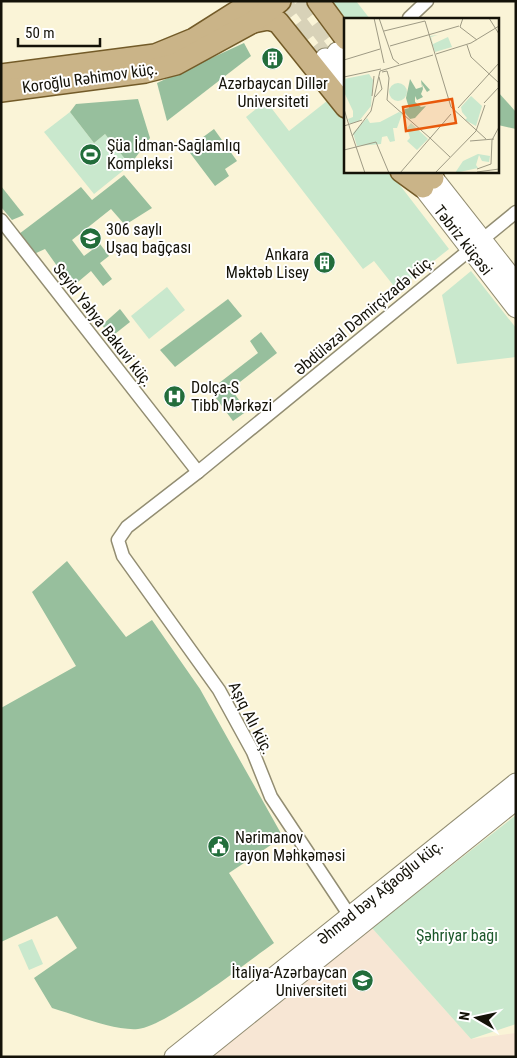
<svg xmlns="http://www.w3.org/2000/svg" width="517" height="1058" viewBox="0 0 517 1058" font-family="'Roboto Condensed',sans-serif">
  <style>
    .education { fill: #f7e6d4 }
    .green { fill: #c9e8cd }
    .forest { fill: #97bf9d }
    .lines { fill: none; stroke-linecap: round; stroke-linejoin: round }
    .secondary-tunnel { stroke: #d8d2b8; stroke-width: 19; stroke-dasharray: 19 9; stroke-linecap: butt }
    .street-casing { stroke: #928d72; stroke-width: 15 }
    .secondary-casing { stroke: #928d72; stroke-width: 21 }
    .primary-casing { stroke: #735b28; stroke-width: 24 }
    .street { stroke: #fff; stroke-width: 12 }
    .secondary { stroke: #fff; stroke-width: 19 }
    .primary { stroke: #cab488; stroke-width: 21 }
    .labels { text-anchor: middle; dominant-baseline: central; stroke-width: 4; stroke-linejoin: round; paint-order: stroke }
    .street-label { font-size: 16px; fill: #141208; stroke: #fff }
    .poi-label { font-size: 16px; fill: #141208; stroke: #fff; text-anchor: start }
    .park-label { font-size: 16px; fill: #1c582b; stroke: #fff }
    .inset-road { fill: none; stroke: #9e9a84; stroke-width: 1 }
    .view { fill: #e8590c; fill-opacity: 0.15; stroke: #e8590c; stroke-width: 2.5 }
    .inset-edge { fill: none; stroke: #141208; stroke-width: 2.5 }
  </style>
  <rect width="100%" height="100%" fill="#faf4d7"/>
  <path class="education" d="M372,928l99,111 45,-6v24h-305z"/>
  <g class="green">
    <path d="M329,1h27l14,18h-24v7z"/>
    <path d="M332,97l14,18v56h43l60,78 -52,41 -23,-29 -11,8 -117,-152 20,-16 23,30z"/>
    <path d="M70,112l24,31 11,-9 25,31 -36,29 -50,-62z"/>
    <path d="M471,271l45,57v29l-59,7 -15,-69z"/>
    <path d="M167,287l18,23 -36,29 -18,-23z"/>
    <path d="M516,815v209l-45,15 -99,-111z"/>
    <path d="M32,939l11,25 -14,6 -11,-25z"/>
  </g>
  <g class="forest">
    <path d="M244,43l7,13 -84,65 -10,-38z"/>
    <path d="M498,92l18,20v17l-18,-4z"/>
    <path d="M138,99l12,39 -20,27 -25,-31 -11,9 -24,-31 6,-8z"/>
    <path d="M214,129l23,32 -12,8 4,7 -14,10 -28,-37z"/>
    <path d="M124,175l28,33 -27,17 -14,-16 -39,31 12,16 16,-12 9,12 -9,7 12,16 -9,7 -12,-15 -19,16 -27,-38 -11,5 -15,-20 62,-47 11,13z"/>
    <path d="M1,186l23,29 -12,5 -11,-13z"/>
    <path d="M228,299l14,17 -67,51 -15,-17z"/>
    <path d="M120,309l10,13 -19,15 -9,-12z"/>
    <path d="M261,332l16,21 -46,36 16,22 -14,10 -23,-31 48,-37 -8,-12z"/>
    <path d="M67,561l59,76 26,-17 48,69 83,148 -54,36 45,70c-27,19 -109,84 -136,86 -24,2 -62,-14 -86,-21l-18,-30 43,-30 -20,-32 -56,26v-234l75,-42 -44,-74z"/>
  </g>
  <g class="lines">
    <g class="secondary-tunnel">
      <path d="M281,1l44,57"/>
      <path d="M299,1l38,51"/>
    </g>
    <defs>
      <g id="street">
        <path d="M409,18l18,-17"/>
        <path d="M1,220l197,252"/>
        <path d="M350,916l-79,-119 -18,-45 -34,-62 -96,-134 -5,-16 9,-13 71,-55 318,-260"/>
      </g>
      <g id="secondary">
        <path d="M337,52l9,11"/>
        <path d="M325,58l21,28"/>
        <path d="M428,171l88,112"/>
        <path d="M414,176l102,132"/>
        <path d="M174,1057l342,-274"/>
        <path d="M196,1057l320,-257"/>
      </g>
      <g id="primary">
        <path d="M318,1l28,38"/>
        <path d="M253,22l15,-3 10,3 68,85"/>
        <path d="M1,75l154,-20 39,-16 60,-38"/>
        <path d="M1,91l144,-19 31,-8 77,-42 27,-21"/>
        <path d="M401,171l22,16"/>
        <path d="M430,171l3,7"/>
      </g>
    </defs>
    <use href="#street" class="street-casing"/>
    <use href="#secondary" class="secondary-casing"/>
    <use href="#primary" class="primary-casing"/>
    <use href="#street" class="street"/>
    <use href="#secondary" class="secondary"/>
    <use href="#primary" class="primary"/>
  </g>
  <defs>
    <symbol id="building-disc" viewBox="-11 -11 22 22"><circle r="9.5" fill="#226d3b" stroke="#fff"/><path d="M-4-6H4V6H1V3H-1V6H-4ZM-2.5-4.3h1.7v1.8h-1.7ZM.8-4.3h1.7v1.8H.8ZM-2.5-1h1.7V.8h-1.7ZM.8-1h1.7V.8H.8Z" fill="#fff"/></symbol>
    <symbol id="stadium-disc" viewBox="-11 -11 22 22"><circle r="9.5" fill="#226d3b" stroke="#fff"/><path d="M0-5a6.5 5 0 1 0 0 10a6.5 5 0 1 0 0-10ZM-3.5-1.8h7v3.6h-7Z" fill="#fff"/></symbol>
    <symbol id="school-disc" viewBox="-11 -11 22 22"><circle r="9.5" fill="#226d3b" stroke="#fff"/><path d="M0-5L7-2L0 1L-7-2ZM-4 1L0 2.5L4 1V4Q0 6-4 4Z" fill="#fff"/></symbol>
    <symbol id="hospital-disc" viewBox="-11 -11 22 22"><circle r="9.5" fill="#226d3b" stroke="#fff"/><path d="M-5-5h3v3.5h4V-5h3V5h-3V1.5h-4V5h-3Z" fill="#fff"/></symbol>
    <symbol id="civic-disc" viewBox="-11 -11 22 22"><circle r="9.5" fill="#226d3b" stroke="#fff"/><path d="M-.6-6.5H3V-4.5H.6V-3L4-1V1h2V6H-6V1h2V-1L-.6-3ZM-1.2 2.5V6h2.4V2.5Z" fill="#fff"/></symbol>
    <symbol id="university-disc" viewBox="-11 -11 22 22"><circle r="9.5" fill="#226d3b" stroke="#fff"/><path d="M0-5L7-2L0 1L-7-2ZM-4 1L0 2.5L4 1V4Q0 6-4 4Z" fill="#fff"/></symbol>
  </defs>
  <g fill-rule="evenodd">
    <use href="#building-disc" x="260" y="46" width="25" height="25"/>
    <use href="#stadium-disc" x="78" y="142" width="25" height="25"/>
    <use href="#school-disc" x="78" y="226" width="25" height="25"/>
    <use href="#building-disc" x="312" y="250" width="25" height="25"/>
    <use href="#hospital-disc" x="162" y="384" width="25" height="25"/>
    <use href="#civic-disc" x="206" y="834" width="25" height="25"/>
    <use href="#university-disc" x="350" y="968" width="25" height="25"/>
  </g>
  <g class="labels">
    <g class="street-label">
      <text transform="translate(90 78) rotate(-8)">Koroğlu Rəhimov küç.</text>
      <text transform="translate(463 240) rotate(52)">Təbriz küçəsi</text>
      <text transform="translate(364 315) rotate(-40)">Əbdüləzəl DƏmirçizadə küç.</text>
      <text transform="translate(103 325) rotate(52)">Seyid Yəhya Bakuvi küç.</text>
      <text transform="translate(251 718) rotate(63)">Aşıq Alı küç.</text>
      <text transform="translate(380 892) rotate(-39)">Əhməd bəy Ağaoğlu küç.</text>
    </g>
    <g class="poi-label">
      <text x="273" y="83" text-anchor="middle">Azərbaycan Dillər<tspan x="273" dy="18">Universiteti</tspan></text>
      <text x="107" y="145">Şüa İdman-Sağlamlıq<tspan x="107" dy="18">Kompleksi</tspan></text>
      <text x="106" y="229">306 saylı<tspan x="106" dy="18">Uşaq bağçası</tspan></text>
      <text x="309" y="254" text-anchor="end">Ankara<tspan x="309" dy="18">Məktəb Lisey</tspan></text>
      <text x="191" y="387">Dolça-S<tspan x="191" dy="18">Tibb Mərkəzi</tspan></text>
      <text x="235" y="837">Nərimanov<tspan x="235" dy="18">rayon Məhkəməsi</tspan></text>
      <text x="347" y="972" text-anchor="end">İtaliya-Azərbaycan<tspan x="347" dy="18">Universiteti</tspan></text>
    </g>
    <g class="park-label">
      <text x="457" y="935">Şəhriyar bağı</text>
    </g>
  </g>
  <g transform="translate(344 18)">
    <rect width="155" height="155" fill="#faf4d7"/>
    <path d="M94,17l-7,2 2,7 15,-7 4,10 -17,5 -5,-16zM25,56l4,6 -2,26 -12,15 -9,3 -2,-5 5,-2v-6l-9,-19v-13zM45 74a9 9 0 1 1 18 0a9 9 0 1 1-18 0ZM127,78l11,10 -6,20 -11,-6 2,-2 -5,-6 -1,-5zM55,94l3,2 -5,14h-4l2,13 -5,1 -3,-6 -5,1 -1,7 -24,2 -4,-13 14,-15 3,5 10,-1zM67,105l17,16 -11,11 -10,-9 3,-3 -3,-10zM134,136l12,2 -1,6 -7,-1 -3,-6 -3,10 2,3 -23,5 8,-12z" fill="#c9e8cd"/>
    <path d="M66,61l6,10 6,-2 -1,-7 9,10 -3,2 -5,-8 1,5 -2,5 2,3 -6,3 -2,-4v6l6,5 5,-1 -11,12 -5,1 -5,-6v-4l4,-1 -3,-10z" fill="#97bf9d"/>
    <path class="inset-road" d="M30,0l10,45M35,0l14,41 6,5M119,0l-3,9 17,13M145,0l10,16M40,13l41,-10 26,86 35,32M123,27l4,12 28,26M46,28l69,-20M92,36l35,-11 28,-17M0,42l36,-11M38,54l5,-1 2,7 -2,22 43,38M0,59l37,-8M28,78l2,-20M31,79l7,-8 -3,-12M140,85l15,-16M114,90l41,-45M0,91l7,23M0,108l18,-6M132,113l9,-26M7,114l14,41M8,118l19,-25 9,-40 53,-16M86,120l20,19M126,123l24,-2M0,132l32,-8 13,31M133,151l14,-5 1,-24 7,-13M133,154l22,-3M56,155l51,-59M91,155l41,-42"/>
    <path class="view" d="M108,81l4,24 -50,8 -3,-24z"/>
    <rect width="155" height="155" class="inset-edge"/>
  </g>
  <rect width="517" height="1058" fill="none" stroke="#141208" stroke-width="5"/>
  <g transform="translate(477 1018) rotate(279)" stroke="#ffffff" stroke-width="4" paint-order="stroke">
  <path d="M0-4L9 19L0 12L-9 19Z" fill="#141208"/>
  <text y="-8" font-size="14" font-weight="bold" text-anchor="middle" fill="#141208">N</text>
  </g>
  <path d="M18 38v8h82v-8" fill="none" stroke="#141208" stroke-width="2.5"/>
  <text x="25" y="38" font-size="15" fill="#141208" stroke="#ffffff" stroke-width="4" paint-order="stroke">50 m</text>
</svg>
